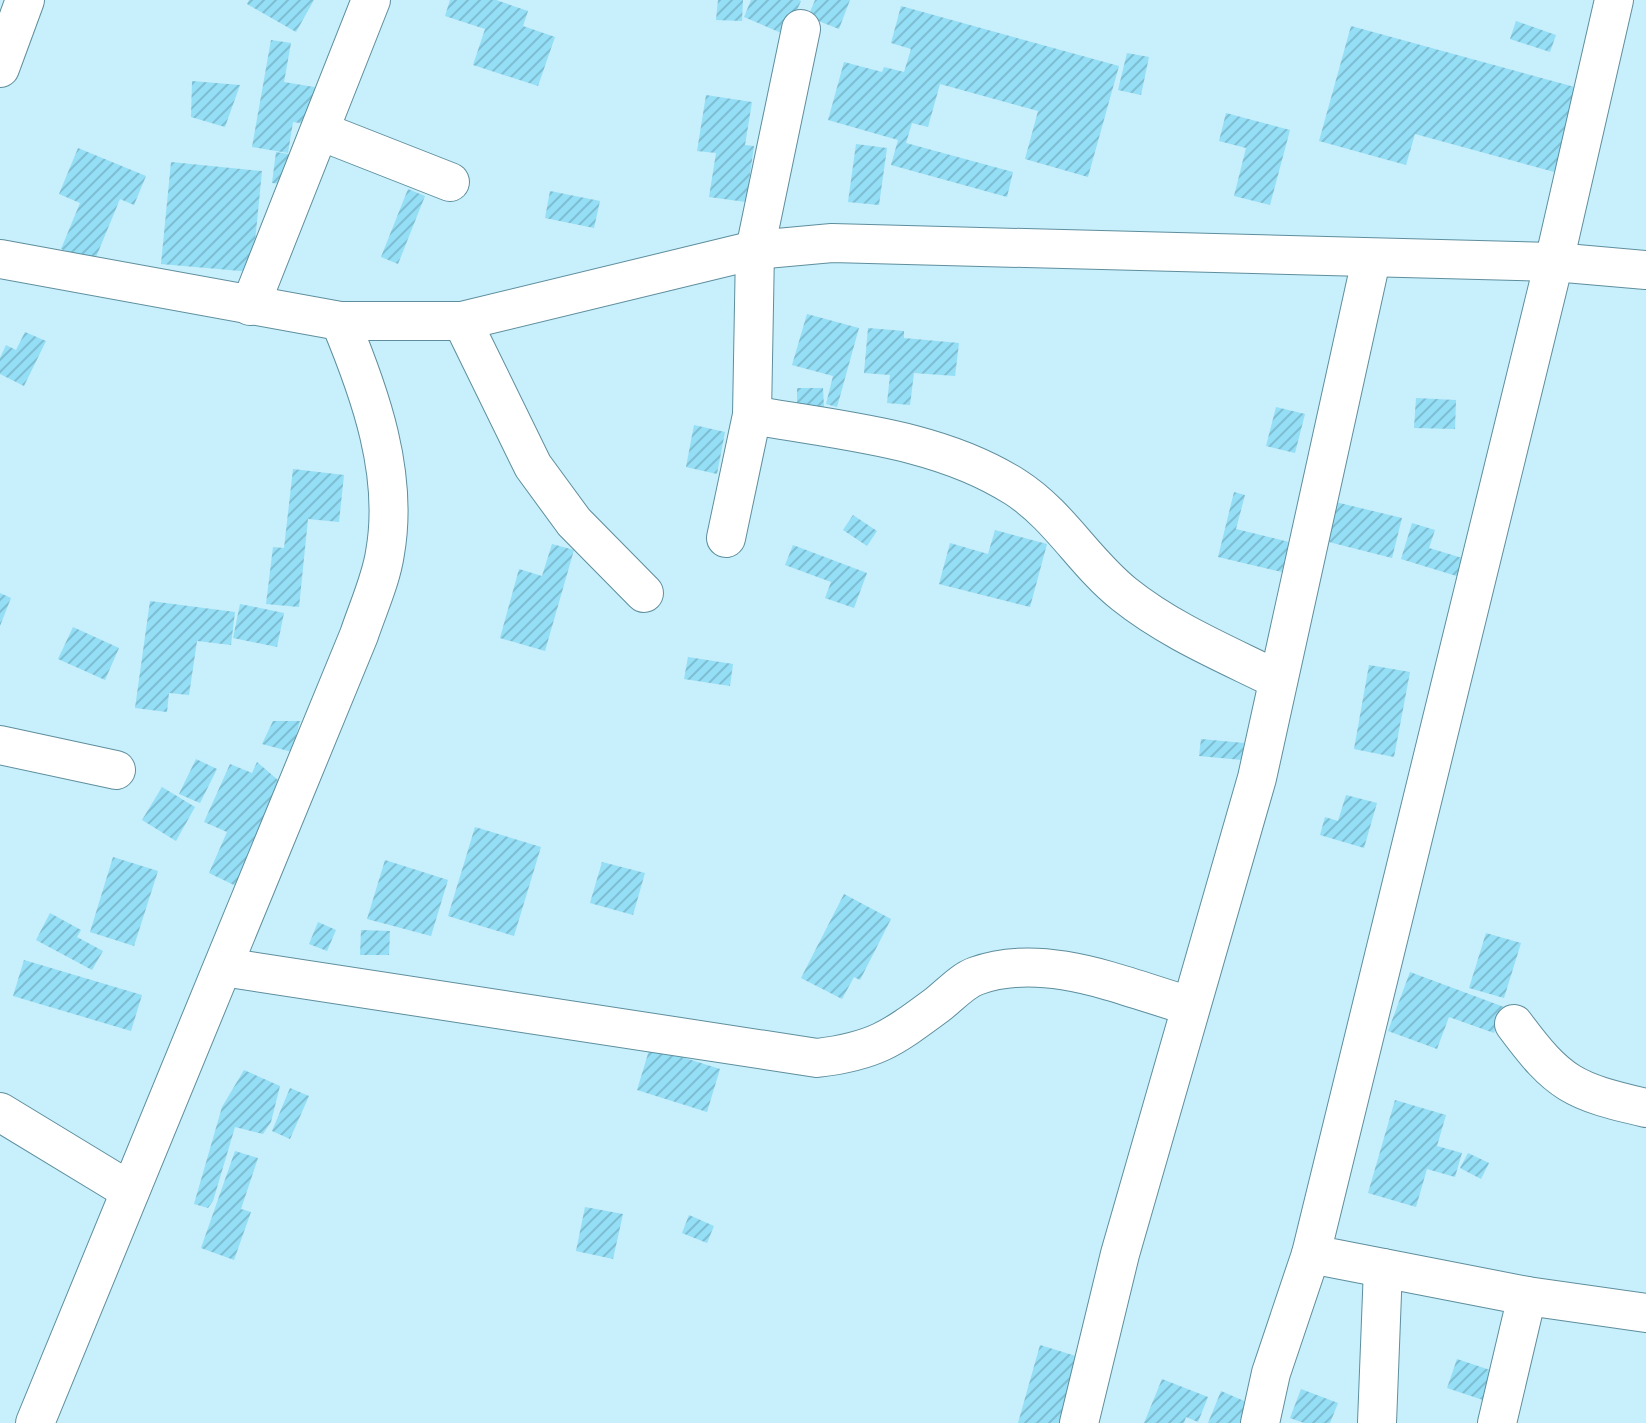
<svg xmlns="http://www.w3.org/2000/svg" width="1646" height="1423" viewBox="0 0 1646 1423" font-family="'Fira Sans Condensed',sans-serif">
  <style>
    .building { fill: url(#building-hatch) }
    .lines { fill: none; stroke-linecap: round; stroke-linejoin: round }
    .street-casing { stroke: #5e8e9d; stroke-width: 40 }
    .street { stroke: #fff; stroke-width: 38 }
  </style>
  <defs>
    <pattern id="building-hatch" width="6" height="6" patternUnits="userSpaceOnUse" patternTransform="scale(2)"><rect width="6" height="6" fill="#94def6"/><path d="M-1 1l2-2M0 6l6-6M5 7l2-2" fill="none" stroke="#7ebed2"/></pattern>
  </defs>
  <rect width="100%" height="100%" fill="#c7effc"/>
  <g class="building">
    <path d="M249,0h65l-18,32 -49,-28z"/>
    <path d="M450,0h46l32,11 -5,15 32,11 -17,49 -65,-21 12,-36 -40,-13z"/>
    <path d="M718,0h25l-1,21 -26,-1z"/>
    <path d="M751,0h48l2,1 -15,34 -42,-18z"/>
    <path d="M815,0h35l-11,29 -31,-12z"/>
    <path d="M901,6l218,60 -31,111 -63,-18 13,-48 -98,-27 -12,43 -16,-4 -6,20 107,29 -6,25 -116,-32 7,-25 -70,-20 16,-58 38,10 2,-5 20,5 7,-23 -20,-6z"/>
    <path d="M1516,21l40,14 -6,17 -40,-13z"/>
    <path d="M1351,26l231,63 -24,84 -143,-39 -9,31 -87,-24z"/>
    <path d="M271,40l20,3 -7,39 36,6 -7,37 -20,-3 -5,31 -36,-6z"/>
    <path d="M1127,53l22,4 -8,38 -23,-5z"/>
    <path d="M192,81l48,4 -15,42 -34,-10z"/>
    <path d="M706,95l46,7 -7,43 9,1 -8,56 -37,-5 7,-44 -19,-2z"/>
    <path d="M1226,113l64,17 -20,75 -36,-9 12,-48 -27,-7z"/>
    <path d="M856,144l31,4 -8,57 -31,-3z"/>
    <path d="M78,148l68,28 -12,29 -14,-6 -26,63 -33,-13 19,-46 -21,-9z"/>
    <path d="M276,152l18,3 -3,30 -19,-2z"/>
    <path d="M171,162l91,9 -10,101 -91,-8z"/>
    <path d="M408,189l17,7 -27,68 -17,-7z"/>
    <path d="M550,191l50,10 -6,27 -49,-10z"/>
    <path d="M807,314l52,14 -22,79 -11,-3 7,-28 -41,-11z"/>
    <path d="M868,328l36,3v7l55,5 -4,33 -41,-3 -4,32 -23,-2 3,-28 -26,-2z"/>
    <path d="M25,332l21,9 -22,45 -24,-12v-16l6,-13 10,5z"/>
    <path d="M797,388h26l1,19 -27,1z"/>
    <path d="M1416,398l40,2 -1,29 -41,-1z"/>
    <path d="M1276,407l29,7 -10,39 -29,-7z"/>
    <path d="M694,425l31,7 -8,42 -31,-7z"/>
    <path d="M293,469l51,6 -5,47 -31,-3 -9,88 -33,-3 7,-57 11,1z"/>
    <path d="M1234,492l11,3 -9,34 53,13 -7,30 -64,-15z"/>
    <path d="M1327,500l75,18 -10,40 -75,-19z"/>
    <path d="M853,515l24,16 -10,15 -24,-16z"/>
    <path d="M1412,523l23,7 -6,18 40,12 -6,18 -62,-19z"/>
    <path d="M995,530l52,14 -17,63 -91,-23 11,-41 38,11z"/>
    <path d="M552,544l22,6 -29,101 -45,-13 19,-69 23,7z"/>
    <path d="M793,545l74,28 -13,35 -29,-10 6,-16 -46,-17z"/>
    <path d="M0,593l11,5 -11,28z"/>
    <path d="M150,601l85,11 -4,33 -34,-4 -8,54 -20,-2 -2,19 -32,-4z"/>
    <path d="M240,604l44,9 -7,34 -44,-9z"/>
    <path d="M73,627l46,21 -14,32 -47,-21z"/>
    <path d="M688,657l45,7 -3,22 -46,-7z"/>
    <path d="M1369,665l41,7 -16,85 -40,-8z"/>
    <path d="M273,721h27l-8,31 -30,-8z"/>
    <path d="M1201,739l43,4 -2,17 -43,-4z"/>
    <path d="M196,759l21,10 -17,34 -21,-9z"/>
    <path d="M257,762l28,24 -49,100 -27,-13 18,-41 -23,-10 26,-58 22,9z"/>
    <path d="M162,787l33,20 -19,34 -34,-21z"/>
    <path d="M1346,795l31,8 -13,45 -44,-13 5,-18 13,4z"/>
    <path d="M475,827l66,20 -27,89 -66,-20z"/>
    <path d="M113,857l45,14 -24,75 -44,-14z"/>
    <path d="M385,860l63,20 -17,56 -64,-17z"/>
    <path d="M602,862l43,11 -12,42 -43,-12z"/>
    <path d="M844,894l47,25 -31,61 -6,-3 -12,22 -41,-21z"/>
    <path d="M50,913l31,17 -4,7 26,14 -11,19 -56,-30z"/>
    <path d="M318,922l18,8 -9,21 -18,-7z"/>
    <path d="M361,930l29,1 -1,24h-29z"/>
    <path d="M1486,933l35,10 -17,55 -35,-10z"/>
    <path d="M24,960l118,35 -11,36 -118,-35z"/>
    <path d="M1410,972l94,35 -10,26 -45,-16 -12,32 -49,-18z"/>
    <path d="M650,1047l70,22 -13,43 -70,-22z"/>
    <path d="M244,1070l36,16 -9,36 -8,12 -28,-7 -22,74 -5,7 -14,-4 28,-97z"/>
    <path d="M290,1088l19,8 -19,43 -18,-8z"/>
    <path d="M1395,1100l51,15 -9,31 25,7 -7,24 -28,-8 -11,38 -48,-14z"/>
    <path d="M235,1151l23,7 -17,51 10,3 -17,48 -33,-12z"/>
    <path d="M1468,1153l21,10 -8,16 -21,-11z"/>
    <path d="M585,1207l38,7 -10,45 -37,-8z"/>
    <path d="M689,1215l25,11 -7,17 -25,-10z"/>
    <path d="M1040,1345l39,12 -20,66h-41z"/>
    <path d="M1457,1359l42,14 -10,29 -42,-14z"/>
    <path d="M1162,1379l46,18 -10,25 -12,-5 -2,6h-40z"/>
    <path d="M1301,1389l37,14 -8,20h-26l-14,-5z"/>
    <path d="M1221,1391l37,16 -6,16h-44z"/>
  </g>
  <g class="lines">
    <defs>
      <g id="street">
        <path d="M0,68l25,-68"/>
        <path d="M320,131l130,51"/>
        <path d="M0,259l340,62h122l293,-71 77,-7 722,19 60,-262"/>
        <path d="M250,306l121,-306"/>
        <path d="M462,321l71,145 41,56 70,71"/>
        <path d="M752,415c89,16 186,23 263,72 44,28 69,75 109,107 46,37 102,60 154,86"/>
        <path d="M726,538l26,-123 3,-165 46,-221"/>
        <path d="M0,745l116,25"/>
        <path d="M223,967l594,91c58,-7 74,-19 120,-53 12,-9 25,-24 39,-29 69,-25 148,11 214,30"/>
        <path d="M1514,1024c45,61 59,67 132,84"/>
        <path d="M0,1112l130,79"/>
        <path d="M1527,1296l119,17"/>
        <path d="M35,1423l324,-788c9,-27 22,-55 26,-82 14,-79 -15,-160 -45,-232"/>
        <path d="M1079,1423l41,-169 137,-476 114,-518"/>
        <path d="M1260,1423l11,-50 40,-119"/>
        <path d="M1377,1423l6,-155"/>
        <path d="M1497,1423l30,-127 -216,-42 243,-992 92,8"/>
      </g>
    </defs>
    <use href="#street" class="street-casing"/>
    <use href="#street" class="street"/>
  </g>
</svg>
